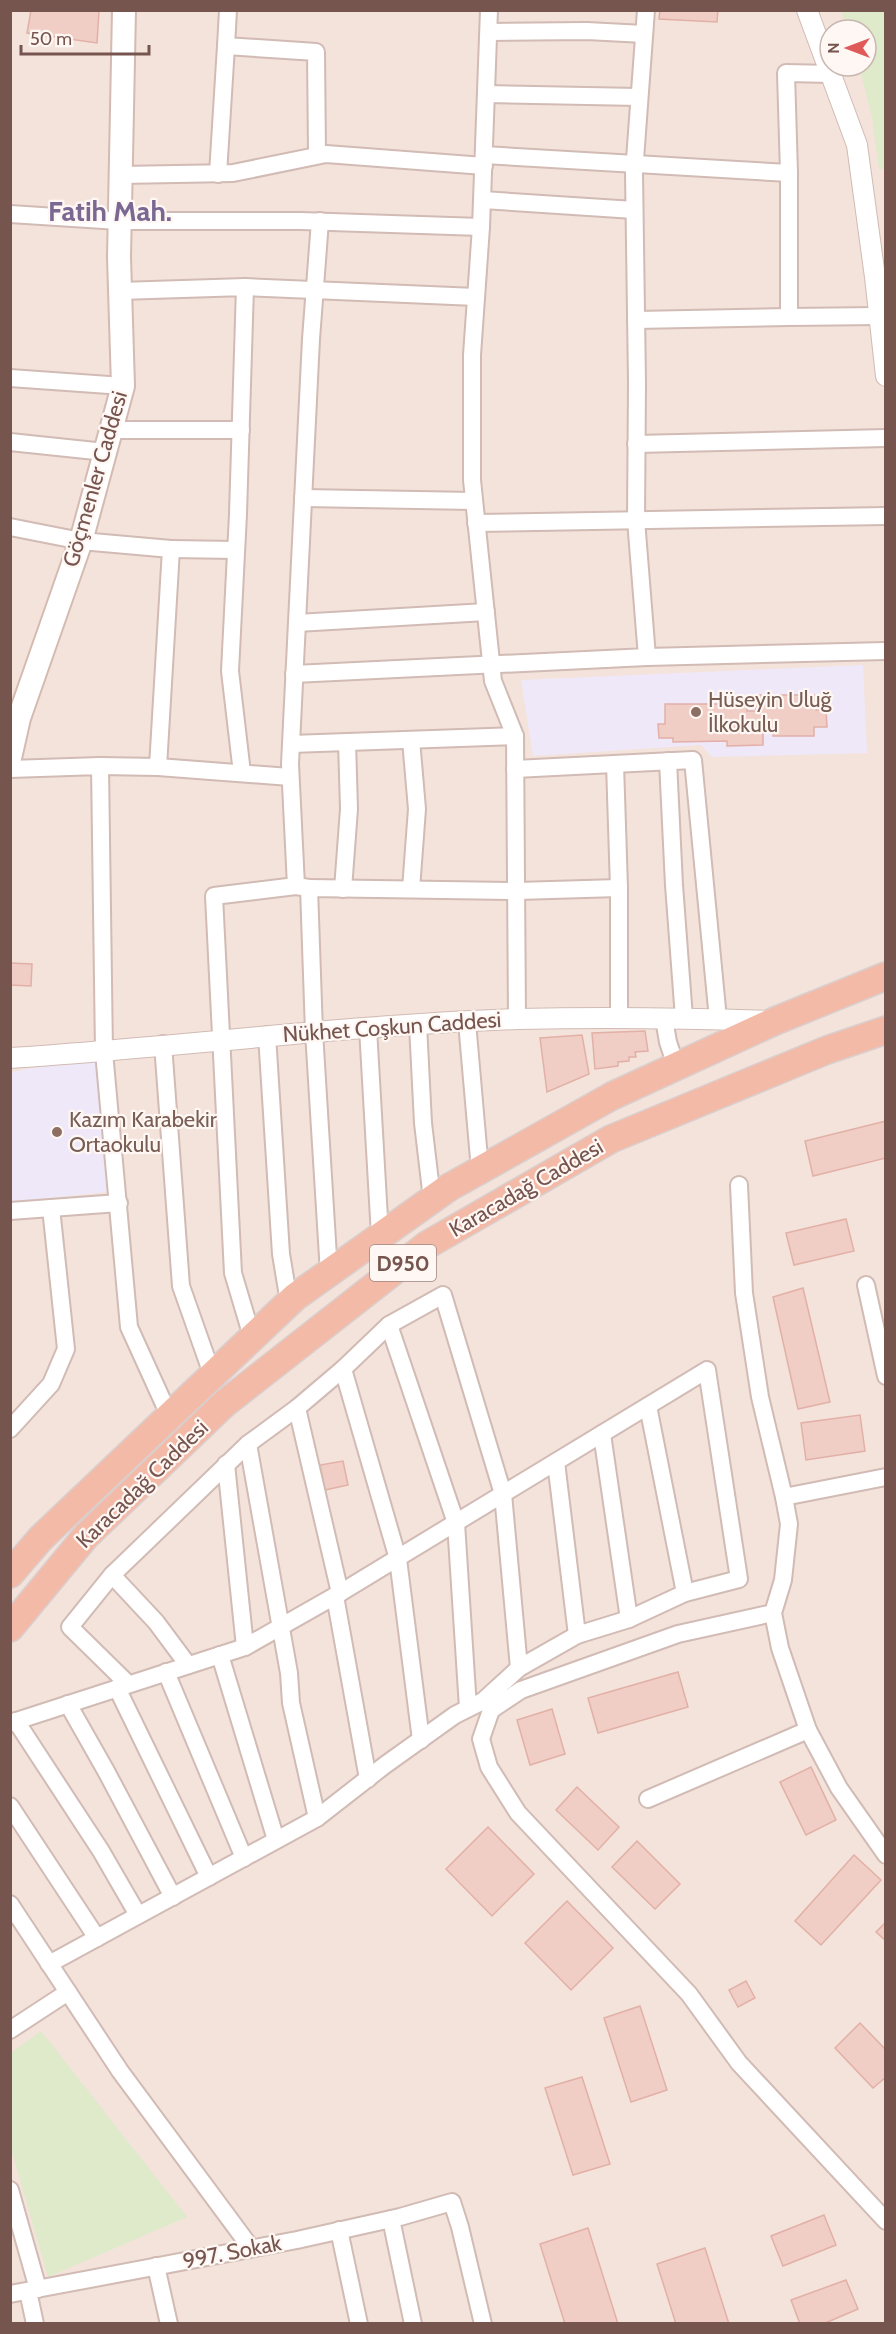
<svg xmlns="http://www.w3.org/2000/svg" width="896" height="2334" viewBox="0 0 896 2334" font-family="Cabin,sans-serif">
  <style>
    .residential { fill: #f3e3db; fill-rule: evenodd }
    .education { fill: #efe8f9 }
    .green { fill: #deeaca }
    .building { fill: #f0cdc5; stroke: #e2b0a6; stroke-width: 1.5 }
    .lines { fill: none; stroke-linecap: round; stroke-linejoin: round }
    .minor-casing { stroke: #d1bbb4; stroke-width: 20 }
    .tertiary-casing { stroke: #d1bbb4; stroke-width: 22 }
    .secondary-casing { stroke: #d4bab1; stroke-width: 26 }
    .trunk-casing { stroke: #d9cfce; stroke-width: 30 }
    .minor { stroke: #fff; stroke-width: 16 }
    .tertiary { stroke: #fff; stroke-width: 20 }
    .secondary { stroke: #fff; stroke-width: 22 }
    .trunk { stroke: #f4baa8; stroke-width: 27 }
    .education-dot { fill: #8d6e63; stroke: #fef7f3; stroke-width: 2 }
    .labels { text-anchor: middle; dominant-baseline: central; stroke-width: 4.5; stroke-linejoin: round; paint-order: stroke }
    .shield { fill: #fef7f3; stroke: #a08680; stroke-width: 1.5 }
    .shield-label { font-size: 21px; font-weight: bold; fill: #77554f }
    .street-label { font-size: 22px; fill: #77554f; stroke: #fef7f3 }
    .education-label { font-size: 22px; fill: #785e54; stroke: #fef7f3; text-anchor: start }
    .district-label { font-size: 28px; font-weight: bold; fill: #7a6792; stroke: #fef7f3 }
  </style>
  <rect width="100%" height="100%" fill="#fcf2ec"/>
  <path class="residential" d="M11,11h874v2312h-874zM830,30h36v36h-36z"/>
  <g class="education">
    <path d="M863,665l4,88 -155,4 -11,-12 -168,11 -12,-76z"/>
    <path d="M97,1062l11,130 -97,10v-130l43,-8z"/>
  </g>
  <g class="green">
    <path d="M841,11h44v159l-6,-2 -7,-51 -13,-51h7v-36h-19z"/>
    <path d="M41,2031l146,186 -139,60 -37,-129v-95z"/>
  </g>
  <g class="building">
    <path d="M31,10h68l-2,33 -70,-10z"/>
    <path d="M660,10h58l-1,12 -58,-3z"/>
    <path d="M755,695h61v15h10l1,17h-13v9h-41v-8h-10v17l-36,1v-5l-54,1v-4h-14l-1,-14h7v-20h82v7h9z"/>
    <path d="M10,963l22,1 -1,22 -21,-1z"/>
    <path d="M645,1031l3,20 -13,1 1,5h-7v4l-11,1v4l-23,3 -3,-36z"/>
    <path d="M582,1035l7,39 -42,18 -7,-54z"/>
    <path d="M886,1121v37l-73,18 -8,-35z"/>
    <path d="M846,1219l8,32 -60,14 -8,-32z"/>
    <path d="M803,1288l27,114 -32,7 -25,-112z"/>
    <path d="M860,1415l5,36 -59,9 -5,-37z"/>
    <path d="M343,1461l5,24 -23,5 -5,-25z"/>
    <path d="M678,1672l10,35 -90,26 -10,-35z"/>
    <path d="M552,1709l13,45 -35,11 -13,-45z"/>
    <path d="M811,1767l25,53 -30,15 -26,-53z"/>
    <path d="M577,1787l42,40 -21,23 -42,-40z"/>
    <path d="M488,1827l46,47 -42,42 -46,-47z"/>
    <path d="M637,1841l43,43 -25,25 -43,-42z"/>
    <path d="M854,1855l27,25 -60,65 -26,-24z"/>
    <path d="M567,1901l46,47 -42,42 -46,-47z"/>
    <path d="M886,1922v19l-10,-9z"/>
    <path d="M746,1981l9,17 -17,9 -9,-17z"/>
    <path d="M640,2006l27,84 -36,12 -27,-84z"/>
    <path d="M860,2023l26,27v27l-13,11 -38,-40z"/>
    <path d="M582,2077l28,87 -37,11 -28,-87z"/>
    <path d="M824,2215l12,30 -53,21 -12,-30z"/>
    <path d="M588,2228l30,96h-53l-25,-80z"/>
    <path d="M705,2248l24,76h-53l-19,-60z"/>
    <path d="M846,2280l12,29 -35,15h-23l-9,-24z"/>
  </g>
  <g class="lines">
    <defs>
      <g id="minor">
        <path d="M228,10l-2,36 90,6 1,103"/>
        <path d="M489,32l98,-1 57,3"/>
        <path d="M486,94l153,3"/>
        <path d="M484,155l305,18 -3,-100 46,1"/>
        <path d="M789,173v144l90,-1"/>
        <path d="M218,174l8,-128"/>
        <path d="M120,175l113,-2 93,-19 158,12"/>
        <path d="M483,200l151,10"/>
        <path d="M10,214l109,7h182l180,6 8,-217"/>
        <path d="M481,227l-9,128v125l21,201 22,55 2,283"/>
        <path d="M245,287l231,10"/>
        <path d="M120,291l125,-4 -7,227 -8,157 12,102"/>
        <path d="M636,320l153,-3"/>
        <path d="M10,378l113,8"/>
        <path d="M111,430h130"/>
        <path d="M10,442l95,10"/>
        <path d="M636,444l250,-6"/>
        <path d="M303,498l171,3"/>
        <path d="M476,523l410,-7"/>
        <path d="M10,527l71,14 90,8 -13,218 -58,-1"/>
        <path d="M171,549l65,1"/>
        <path d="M297,623l189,-11"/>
        <path d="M647,657l239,-6"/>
        <path d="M294,674l353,-17 -11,-137 1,-137 -3,-210 12,-163"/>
        <path d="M411,740l6,69 -6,80"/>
        <path d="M291,744l224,-8"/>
        <path d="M668,761l6,124 10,133"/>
        <path d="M615,764l4,124v130"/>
        <path d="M158,767l132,10"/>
        <path d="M10,769l90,-3 4,286 25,275 40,88"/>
        <path d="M515,769l178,-9 25,259"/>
        <path d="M309,888l-13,-2 -6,-122 21,-425 9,-118"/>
        <path d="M343,889l6,-80 -2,-67"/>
        <path d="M664,1019l4,23 8,24"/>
        <path d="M467,1022l13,148"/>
        <path d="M418,1025l5,98 9,76"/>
        <path d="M368,1028l12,208"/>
        <path d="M267,1035l14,219 8,48"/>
        <path d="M163,1044l18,242 31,88"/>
        <path d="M739,1185l5,108 16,104 24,100 5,27 -6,56 -10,33 7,35 28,82 31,58 47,67"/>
        <path d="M10,1211l109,-8"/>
        <path d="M329,1273l-15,-241 -5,-144 208,3 102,-3"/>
        <path d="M866,1285l20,91"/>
        <path d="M389,1325l67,198 12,185"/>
        <path d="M252,1337l-19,-64 -19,-377 82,-10"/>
        <path d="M343,1369l55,190 23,181"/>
        <path d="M648,1406l37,187"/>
        <path d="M297,1408l43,185"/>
        <path d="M10,1429l41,-45 15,-35 -15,-141"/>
        <path d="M602,1434l27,185"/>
        <path d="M248,1444l41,229 2,30 26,115"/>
        <path d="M556,1462l21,173"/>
        <path d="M226,1464l19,183"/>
        <path d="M784,1497l102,-20"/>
        <path d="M112,1575l44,47 32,43"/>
        <path d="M335,1596l33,183"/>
        <path d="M773,1613l-95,21 -157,56 -30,20 -10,29 8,28 29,46 171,181 50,69 147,158"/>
        <path d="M220,1655l56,185"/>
        <path d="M166,1672l78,186"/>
        <path d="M128,1684l-58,-57 42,-52 136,-131 49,-36 46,-39 46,-44 54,-30 60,199 16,174"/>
        <path d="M117,1688l92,189"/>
        <path d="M68,1704l38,67 67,126"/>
        <path d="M16,1721l85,130 37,64"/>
        <path d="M10,1723l235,-76 95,-54 367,-223 32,209 -54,14 -56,26 -52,16 -58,33 -36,33 -28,14 -70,50 -68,53 -268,146"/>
        <path d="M648,1799l160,-69"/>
        <path d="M10,1806l87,132"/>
        <path d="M10,1904l110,167 131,177"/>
        <path d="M10,2030l58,-38"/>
        <path d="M10,2190l28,99"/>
        <path d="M391,2219l22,105"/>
        <path d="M339,2230l20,94"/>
        <path d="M156,2266l13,58"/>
        <path d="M28,2291l7,33"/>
        <path d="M10,2294l287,-54 103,-23 52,-15 8,25 23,97"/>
      </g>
      <g id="tertiary">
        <path d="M807,10l50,135 18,132 11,99"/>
        <path d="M10,1058c170,-11 338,-33 508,-39 84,-2 169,-1 254,2"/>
      </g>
      <path id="secondary" d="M10,758l9,-40 62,-177 42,-155 -4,-129 5,-247"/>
      <g id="trunk">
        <path d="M10,1574l31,-36 254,-241 153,-109 164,-92 163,-75 111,-45"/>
        <path d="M10,1628l76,-92 138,-132 203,-159 184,-106 216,-89 59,-20"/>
      </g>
    </defs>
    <use href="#minor" class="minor-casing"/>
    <use href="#tertiary" class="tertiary-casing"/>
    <use href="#secondary" class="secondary-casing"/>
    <use href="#trunk" class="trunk-casing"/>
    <use href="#minor" class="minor"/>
    <use href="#tertiary" class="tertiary"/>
    <use href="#secondary" class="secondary"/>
    <use href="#trunk" class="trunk"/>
  </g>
  <g class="education-dot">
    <circle cx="696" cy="712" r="6"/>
    <circle cx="57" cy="1132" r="6"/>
  </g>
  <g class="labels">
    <rect class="shield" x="370" y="1245" width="66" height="36" rx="4.5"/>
    <g class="shield-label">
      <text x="403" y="1263">D950</text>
    </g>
    <g class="street-label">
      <text transform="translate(95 479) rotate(-74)">Göçmenler Caddesi</text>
      <text transform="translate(392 1027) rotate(-4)">Nükhet Coşkun Caddesi</text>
      <text transform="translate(526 1188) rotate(-30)">Karacadağ Caddesi</text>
      <text transform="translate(142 1484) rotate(-44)">Karacadağ Caddesi</text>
      <text transform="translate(232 2252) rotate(-11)">997. Sokak</text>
    </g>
    <g class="education-label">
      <text x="708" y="699">Hüseyin Uluğ<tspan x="708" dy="25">İlkokulu</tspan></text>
      <text x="69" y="1119">Kazım Karabekir<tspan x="69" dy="25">Ortaokulu</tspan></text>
    </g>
    <g class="district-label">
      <text x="110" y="211">Fatih Mah.</text>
    </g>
  </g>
  <rect width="896" height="2334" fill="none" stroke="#77554f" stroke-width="24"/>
  <g transform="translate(848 48) rotate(270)"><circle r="28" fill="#fef7f3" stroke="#c8b6b1" stroke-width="1.5"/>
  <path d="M0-4.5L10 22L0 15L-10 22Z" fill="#df5a58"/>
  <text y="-9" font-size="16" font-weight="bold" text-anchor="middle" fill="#77554f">N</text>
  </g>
  <path d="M21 45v9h128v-9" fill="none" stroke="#77554f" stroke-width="3"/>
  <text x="30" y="45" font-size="18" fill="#77554f" stroke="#fef7f3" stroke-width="4.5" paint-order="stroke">50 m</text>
</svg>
